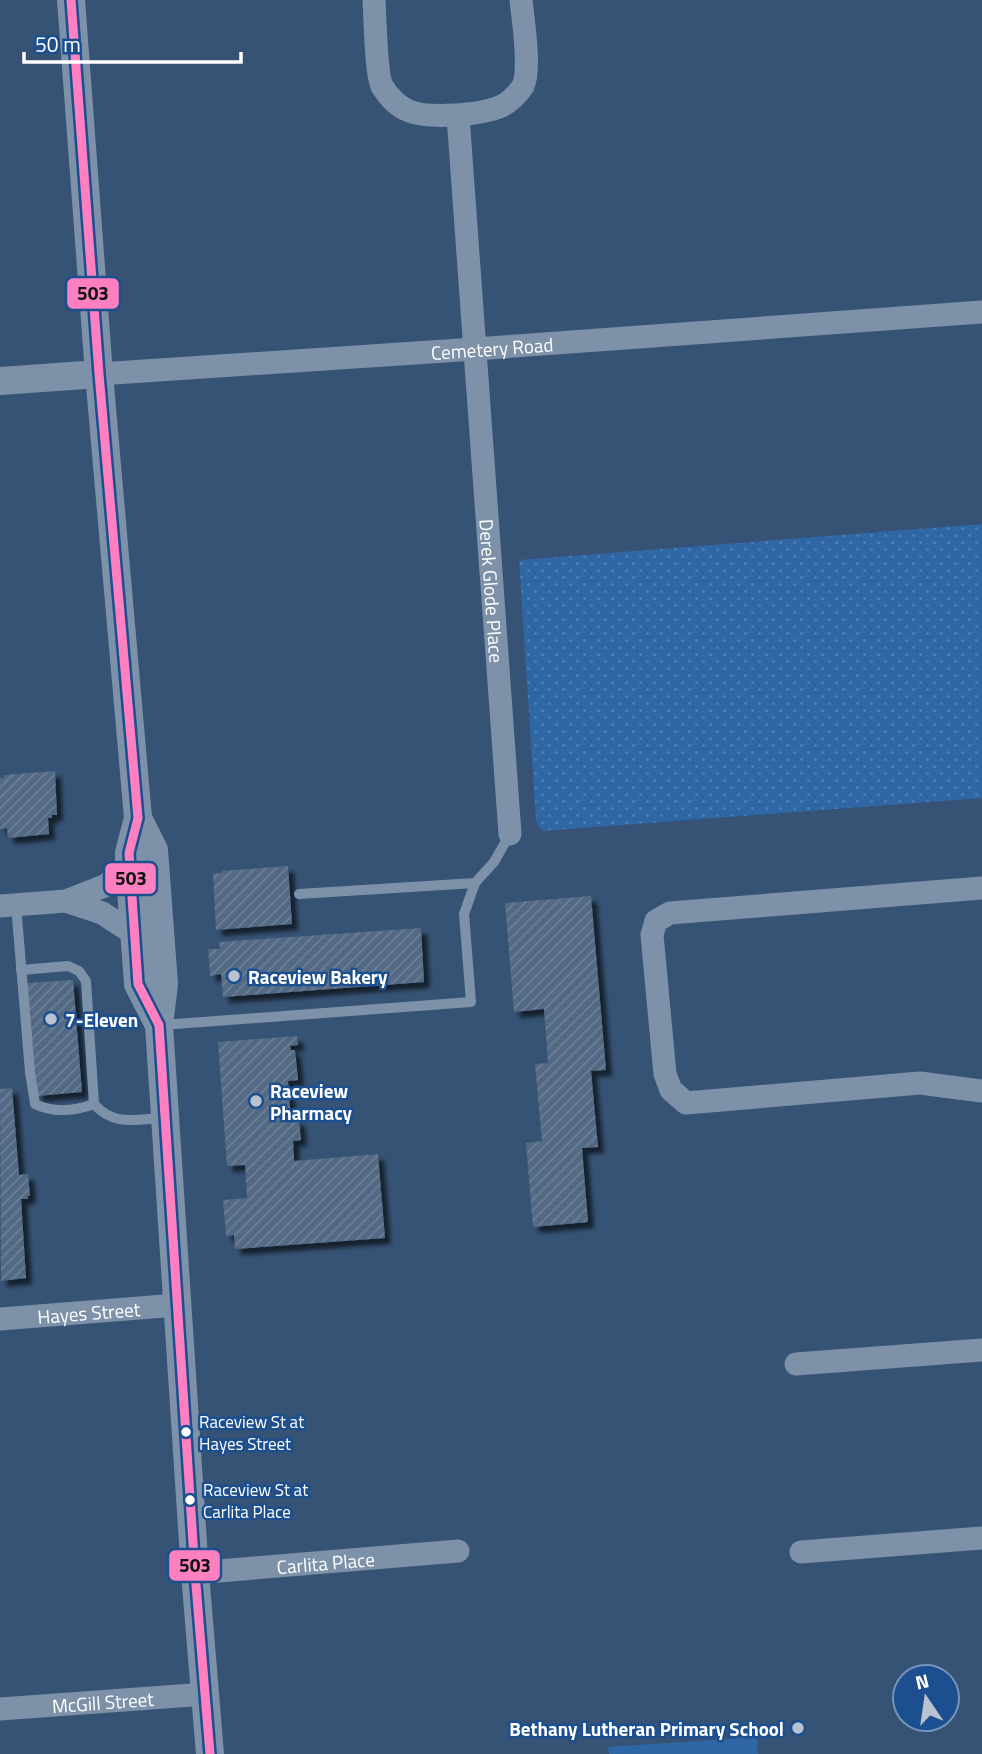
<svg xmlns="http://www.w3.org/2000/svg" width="982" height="1754" viewBox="0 0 982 1754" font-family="'Titillium Web',sans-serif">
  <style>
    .grass { fill: url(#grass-dots) }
    .park { fill: #2f66a5 }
    .building { fill: url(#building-hatch); filter: url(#shadow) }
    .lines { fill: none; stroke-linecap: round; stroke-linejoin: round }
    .service { stroke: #7d92a8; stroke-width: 10 }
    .minor { stroke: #7d92a8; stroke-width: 23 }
    .tertiary { stroke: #7d92a8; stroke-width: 28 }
    .bus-1-casing { stroke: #1b4f8f; stroke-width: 14 }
    .bus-1 { stroke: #ff80c0; stroke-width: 9 }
    .poi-dot { fill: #b9c2ce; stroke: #1b4f8f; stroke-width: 2.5 }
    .bus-dot { fill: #fff; stroke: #1b4f8f; stroke-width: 2.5 }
    .labels { text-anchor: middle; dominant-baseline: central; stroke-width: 5; stroke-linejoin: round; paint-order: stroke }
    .bus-label { font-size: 17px; fill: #fff; stroke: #1b4f8f; text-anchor: start }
    .street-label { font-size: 19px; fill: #fff; stroke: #1b4f8f }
    .poi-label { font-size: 19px; font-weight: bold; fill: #fff; stroke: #1b4f8f; text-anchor: start }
    .line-badge { stroke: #1b4f8f; stroke-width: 2.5 }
    .pale-badge-label { font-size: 19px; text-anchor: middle; font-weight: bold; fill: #111 }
  </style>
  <defs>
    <pattern id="grass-dots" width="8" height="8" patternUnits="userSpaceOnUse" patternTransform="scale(1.75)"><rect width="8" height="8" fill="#2f66a5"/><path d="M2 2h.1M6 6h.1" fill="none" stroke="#4e7db2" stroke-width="1.8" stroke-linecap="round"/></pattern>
    <pattern id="building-hatch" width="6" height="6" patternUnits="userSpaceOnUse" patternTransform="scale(1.75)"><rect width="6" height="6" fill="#526984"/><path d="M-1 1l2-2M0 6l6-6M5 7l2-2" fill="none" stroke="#6c8096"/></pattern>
    <filter id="shadow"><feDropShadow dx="6" dy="6" stdDeviation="2" flood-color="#0009"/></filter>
  </defs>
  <rect width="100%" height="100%" fill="#365274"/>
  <path class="grass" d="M982,524v274l-440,33 -6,-10 -17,-261z"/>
  <path class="park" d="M757,1737l1,17h-149l-1,-7z"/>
  <g class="building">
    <path d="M55,771l2,44h-5v3h-4l1,16 -41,4 -1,-10 -7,1v-51h4v-3z"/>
    <path d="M288,866l4,58 -76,6 -3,-56 9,-1v-2z"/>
    <path d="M591,896l15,174 -15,1 7,76 -16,1 6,74 -55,5 -7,-84 16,-2 -7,-77 13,-1 -4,-54 -30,3 -9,-109z"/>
    <path d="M421,928l3,54 -201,15 -2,-23 -11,2 -2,-27h12l-1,-7z"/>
    <path d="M73,980l9,112 -45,4 -11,-113z"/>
    <path d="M297,1036l1,9 -8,1 1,4h4l3,30 -10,1 3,39h8l2,20 -8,1 1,20 84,-7 7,84 -150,11 -1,-14 -8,1 -3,-36 24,-2 -2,-33 -18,1 -9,-124z"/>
    <path d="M12,1088l7,87 9,-1 2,22h-2v3h-7l5,79 -25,3 -1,-192z"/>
  </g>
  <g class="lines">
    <g class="service">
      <path d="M299,894l176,-11"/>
      <path d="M16,905l14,167 5,32c18,9 40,7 59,0"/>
      <path d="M21,970l47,-4 11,5 7,10 8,123c20,23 43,15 71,14"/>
      <path d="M162,1025l309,-23 -7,-88 11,-31 19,-21 16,-28"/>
    </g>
    <g class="minor">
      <path d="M374,0c1,17 2,74 8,86 6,10 15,20 27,25 19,8 71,4 90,-4 9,-3 19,-13 24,-21 8,-17 0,-66 -2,-86"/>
      <path id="s1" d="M458,116l52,718"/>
      <path id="s2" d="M99,374l376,-25 507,-37"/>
      <path d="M982,888l-312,25 -14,8 -4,14 13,139 6,16 15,13 234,-20 62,8"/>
      <path d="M66,901l36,12 31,20"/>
      <path d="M0,906l66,-5 41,-16 22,-22"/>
      <path id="s3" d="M0,1319l177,-14"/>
      <path d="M796,1364l186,-14"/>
      <path d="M801,1552l181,-14"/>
      <path id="s4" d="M195,1573l263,-22"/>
      <path id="s5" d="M0,1709l206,-15"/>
    </g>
    <g class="tertiary">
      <path d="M71,0l28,374 39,444 -9,35v10l9,121 21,41"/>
      <path d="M0,381l99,-7"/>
      <path d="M138,818l16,32 10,134 -5,41 36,548 15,181"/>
    </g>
    <defs>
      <path id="bus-1" d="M71,0l28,374 39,444 -9,35 9,131 21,41 36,548 15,181"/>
    </defs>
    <use href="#bus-1" class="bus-1-casing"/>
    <use href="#bus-1" class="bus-1"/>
  </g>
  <g class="poi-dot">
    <circle cx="234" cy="976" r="7"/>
    <circle cx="51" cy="1019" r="7"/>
    <circle cx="256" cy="1101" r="7"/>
    <circle cx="798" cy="1728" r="7"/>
  </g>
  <g class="bus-dot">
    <circle cx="186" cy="1432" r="6"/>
    <circle cx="190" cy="1500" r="6"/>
  </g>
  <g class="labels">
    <g class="bus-label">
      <text x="199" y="1422">Raceview St at<tspan x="199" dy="22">Hayes Street</tspan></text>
      <text x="203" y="1490">Raceview St at<tspan x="203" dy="22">Carlita Place</tspan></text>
    </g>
    <g class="street-label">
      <text stroke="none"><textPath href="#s2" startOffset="394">Cemetery Road</textPath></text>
      <text stroke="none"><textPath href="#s1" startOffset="476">Derek Glode Place</textPath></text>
      <text stroke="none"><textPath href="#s3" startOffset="89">Hayes Street</textPath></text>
      <text stroke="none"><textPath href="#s4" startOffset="131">Carlita Place</textPath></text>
      <text stroke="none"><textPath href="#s5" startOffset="103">McGill Street</textPath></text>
    </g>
    <g class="poi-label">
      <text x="248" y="976">Raceview Bakery</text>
      <text x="65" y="1019">7-Eleven</text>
      <text x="270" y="1090">Raceview<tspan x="270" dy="22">Pharmacy</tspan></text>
      <text x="784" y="1728" text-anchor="end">Bethany Lutheran Primary School</text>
    </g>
  </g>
  <g class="line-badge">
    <rect x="66" y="277" width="54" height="33" rx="7" fill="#ff80c0"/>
    <rect x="104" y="862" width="53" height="33" rx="7" fill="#ff80c0"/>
    <rect x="168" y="1549" width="53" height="33" rx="7" fill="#ff80c0"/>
  </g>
  <g class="pale-badge-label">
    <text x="93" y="300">503</text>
    <text x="131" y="885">503</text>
    <text x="195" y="1572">503</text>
  </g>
  <g transform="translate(926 1698) rotate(347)"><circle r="33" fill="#1b4f8f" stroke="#7695bc" stroke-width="2"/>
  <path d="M0-5L12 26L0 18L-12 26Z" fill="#b9c2ce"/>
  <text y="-10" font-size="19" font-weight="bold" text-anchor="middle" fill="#ffffff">N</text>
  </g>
  <path d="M24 52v10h217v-10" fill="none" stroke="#ffffff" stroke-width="3.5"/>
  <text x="35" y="52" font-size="21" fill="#ffffff" stroke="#1b4f8f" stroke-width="5" paint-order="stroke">50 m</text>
</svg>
